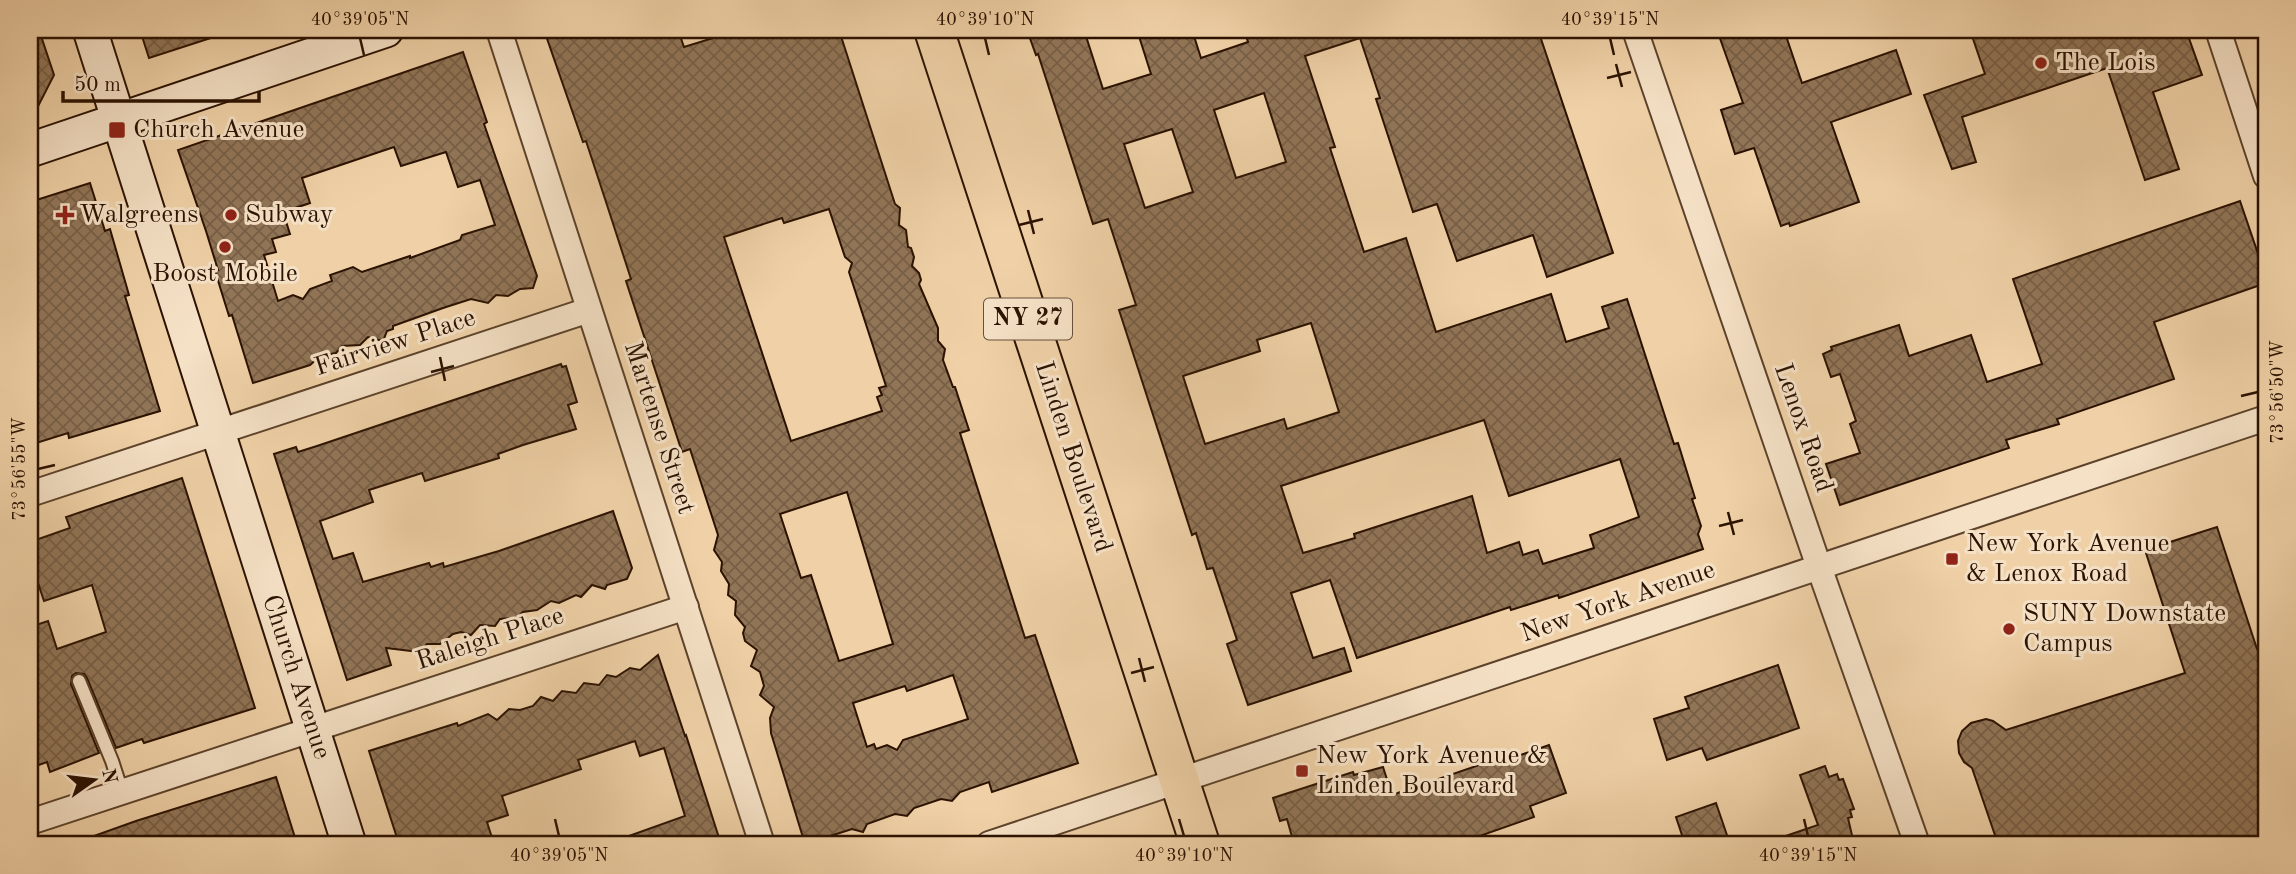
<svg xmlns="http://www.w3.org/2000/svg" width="2296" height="874" viewBox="0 0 2296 874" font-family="'Old Standard TT',serif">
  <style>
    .building { fill: url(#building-cross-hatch); stroke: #2b1201; stroke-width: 2; fill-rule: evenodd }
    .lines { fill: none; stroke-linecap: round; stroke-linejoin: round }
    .lane-casing { stroke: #5c422a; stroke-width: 16 }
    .street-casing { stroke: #5c422a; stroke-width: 28 }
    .secondary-casing { stroke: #2b1201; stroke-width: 37 }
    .highway-casing { stroke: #2b1201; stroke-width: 42 }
    .lane { stroke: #f5e1c6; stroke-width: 12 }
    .street { stroke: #f5e1c6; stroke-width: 24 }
    .secondary { stroke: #f5e1c6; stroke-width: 33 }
    .highway { stroke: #f0d1a7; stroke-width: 38 }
    .ticks { fill: none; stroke: #2b1201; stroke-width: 2.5 }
    .poi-dot { fill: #8f2418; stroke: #f5e1c6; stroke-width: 2.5 }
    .labels { text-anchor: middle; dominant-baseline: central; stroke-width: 6; stroke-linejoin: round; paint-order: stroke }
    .shield { fill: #f5e1c6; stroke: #68503c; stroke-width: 2 }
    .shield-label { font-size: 24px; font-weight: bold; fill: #2b1201 }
    .poi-label { font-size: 26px; fill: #2b1201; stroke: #f5e1c6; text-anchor: start }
    .street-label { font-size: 26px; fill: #2b1201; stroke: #f5e1c6 }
    .neatline { fill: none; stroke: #2b1201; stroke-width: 2.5 }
    .ticks-label { font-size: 18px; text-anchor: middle; fill: #2b1201 }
  </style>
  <defs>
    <pattern id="building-cross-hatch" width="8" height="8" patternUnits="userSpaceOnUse" patternTransform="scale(1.75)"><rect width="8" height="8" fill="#917557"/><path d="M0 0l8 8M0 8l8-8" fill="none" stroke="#775f46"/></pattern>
  </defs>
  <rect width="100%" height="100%" fill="#f0d1a7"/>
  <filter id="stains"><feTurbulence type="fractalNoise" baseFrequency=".00286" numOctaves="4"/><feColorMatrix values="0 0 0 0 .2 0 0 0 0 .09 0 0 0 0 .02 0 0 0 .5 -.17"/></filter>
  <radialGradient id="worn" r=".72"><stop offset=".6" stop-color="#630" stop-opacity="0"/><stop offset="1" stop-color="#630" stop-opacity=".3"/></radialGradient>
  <g class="building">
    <path d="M30,30h9l15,45 -24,47z"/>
    <path d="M140,30h82l1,4 -74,24z"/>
    <path d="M544,30h134l6,17 55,-17h100l56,174 5,4 -1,17 7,5 2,17 3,1 3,9 -2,9 7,7 2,7 -2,4 19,44v13l7,8 -2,11 10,27h2l14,43 -9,3 65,205 10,-3 43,128 -86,29 -3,-10 -29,10 -8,9 -11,-2 -27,9 -7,8 -12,-2 -28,10 -4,8 -11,-3 -28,9 -6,6h-13l-34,-111 -1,-15 4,-11 -14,-12 4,-9 -4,-14 -9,-6 6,-16 -12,-9 -2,-8 2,-6 -10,-12 1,-14 -8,-6 1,-11 -8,-13 1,-9 -8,-12 4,-15 -28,-86 -8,3 -56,-171 5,-2 -24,-74 -21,-64 -3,1zM829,209l16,48 7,6 -3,9 37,114 -7,2 3,7 -5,2 5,14 -91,30 -67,-204 58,-19 2,5zM847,492l46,152 -54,17 -28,-86 -10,3 -21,-64zM953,675l15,44 -65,21 -6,10 -10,-5 -11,4 -2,-5 -7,3 -14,-44 52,-17 2,5z"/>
    <path d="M1027,30h57l19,59 48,-15 -14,-44h55l9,28 47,-16 -4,-12h294l75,223 -66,24 -14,-42 -76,26 -20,-57 -24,8 -37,-113 4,-1 -20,-60 -55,18 30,91 -5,1 34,104 42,-14 30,94 115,-38 15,48 43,-14 -7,-21 25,-8 47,145 4,-1 17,55 -3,1 9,27 -3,8 5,15 -144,49 -1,-3 -47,15 -1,-3 -153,51 -27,-78 -39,13 22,65 31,-10 7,23 -103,34 -21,-61 10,-4 -24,-72 -6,1 -11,-36 -4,2 -73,-225 17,-5 -28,-86 -15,5 -55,-170 -2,1zM1264,93l22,69 -50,16 -22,-68zM1172,129l21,63 -48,16 -21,-64zM1311,323l28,89 -52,17 -3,-10 -79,25 -22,-68 77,-25 -3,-11zM1484,420l25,76 111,-37 19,58 -49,18 4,13 -51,16 -5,-14 -15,5 -4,-13 -32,11 -15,-57 -118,38 1,4 -52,15 -22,-67z"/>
    <path d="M1717,30h67l18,53 94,-33 15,44 -80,28 28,80 -69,24 -1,-3 -8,3 -27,-78 -19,6 -14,-44 22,-7z"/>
    <path d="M1970,30h216l16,45 -49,17 26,77 -34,11 -38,-112 -145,49 14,45 -24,7 -28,-74 61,-21z"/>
    <path d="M463,52l24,70 -3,2 53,152 -4,12 -13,1 -12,7 -12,-1 -8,8 -17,-4 -28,9 -50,18v3l-6,2 -4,10 -15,-4 -8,8 -18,1 -6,7 -16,3 -10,9 -57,18 -21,-68 -3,1 -14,-45 3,-1 -12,-39 -28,-81zM394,147l7,19 45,-14 12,35 22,-7 15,45 -33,10 -2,5 -50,18v-2l-48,16 -9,-5 -23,8 2,6 -22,8 -7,10 -10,-4 -15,6 -14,-46 12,-3 -4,-13 18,-5 -7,-22 27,-9 -8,-25z"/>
    <path d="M90,183l15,48 5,-2 19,66 -4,1 35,115 -91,27 -1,-5 -38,12v-243z"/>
    <path d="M2240,201l26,76v6l-112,39 20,57 -117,40 2,5 -53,16 3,8 -169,57 -14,-41 34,-11 -10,-29 6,-3 -16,-47 -9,3 -8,-23 9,-4 -1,-3 68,-22 10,31 62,-21 16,47 55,-18 -29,-85z"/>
    <path d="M561,364l1,3 4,-1 11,36 -9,3 8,24 -53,16 -25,9 1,4 -74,23 -3,-8 -53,17 4,12 -53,19 13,38 20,-6 10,29 66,-19 2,4 12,-4 1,4 55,-16 114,-40 19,57 -5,11 -20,6 -2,4 -13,-4 -11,12 -5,-2 -17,8 -8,-2 -14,9 -14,2 -7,6 -16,1 -5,7 -15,-1 -9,10 -10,-3 -8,2 -13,10h-13l-8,8 -33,-4 5,17 -44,15 -73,-226 22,-7 2,5 19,-6z"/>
    <path d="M182,478l73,230 -111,35 -2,-4 -26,9 -29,-70 -3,-4 -8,-1 -4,3 -1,8 28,69 -49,19 -3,-10 -17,6v-141l18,-6 9,28 49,-17 -14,-47 -48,16 -14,-42v-17l40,-14 -4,-11z"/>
    <path d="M2217,527l40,122 9,-3v198h-268l-26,-76 -8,-6 -5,-9 -1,-12 4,-10 9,-8 15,-4 7,2 13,9 179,-57 -40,-123z"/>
    <path d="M658,655l27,81 1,-1 35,109h-106v-3l70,-25 -21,-68 -24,8 -5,-15 -57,19 3,9 -79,27 6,19 -21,7 7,22h-95l-30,-93 88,-28 1,3 30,-12 9,6 12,-11 11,1 13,-4 8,-9 12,4 9,-10 14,2 8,-10 15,2 8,-10 9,2 14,-9 10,2z"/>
    <path d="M1778,665l21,63 -92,32 -5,-12 -35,12 -13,-41 35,-11 -4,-11z"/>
    <path d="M1549,745l17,48 -36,13 4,11 -77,27h-163l-7,-25 -7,2 -7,-23 80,-26 1,3 29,-8 9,28 122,-42 1,4z"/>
    <path d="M1825,766l4,11 8,-3 2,6 4,-1 11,30 -4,1 2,7 -4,1 6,26h-82l-1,-3 47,-16 -18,-50z"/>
    <path d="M276,777l21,67h-219l-1,-2 59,-21z"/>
    <path d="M1716,803l14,41h-45l-9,-27z"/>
  </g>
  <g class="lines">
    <defs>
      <path id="lane" d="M79,681l33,80 10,31"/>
      <g id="street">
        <path d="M499,30l263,814"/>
        <path d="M1635,30l184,537 98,277"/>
        <path d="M2218,30l48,146"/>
        <path d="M30,494l559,-184"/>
        <path d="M30,822l656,-215"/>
        <path d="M989,844l1277,-426"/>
      </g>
      <g id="secondary">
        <path d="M90,30l259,814"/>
        <path d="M30,150l356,-120"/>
      </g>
      <path id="highway" d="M934,30l266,814"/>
    </defs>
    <use href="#lane" class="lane-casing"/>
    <use href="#street" class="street-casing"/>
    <use href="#secondary" class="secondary-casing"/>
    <use href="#highway" class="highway-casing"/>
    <use href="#lane" class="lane"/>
    <use href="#street" class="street"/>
    <use href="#secondary" class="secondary"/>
    <use href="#highway" class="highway"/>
  </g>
  <path class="ticks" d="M360,38l4,17M985,38l4,17M1610,38l4,17M1616,64l6,23M1607,78l24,-6M1028,210l6,24M1019,225l24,-6M440,357l5,24M431,372l23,-6M2241,396l17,-4M38,469l17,-4M1728,512l6,23M1719,526l24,-6M1139,658l6,24M1131,673l23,-6M555,819l4,17M1179,819l5,17M1804,819l4,17"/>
  <g class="poi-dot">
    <circle cx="2041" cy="63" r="7"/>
    <rect x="108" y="121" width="18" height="18" rx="3.5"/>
    <path d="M61.5 204.5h7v7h7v7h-7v7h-7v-7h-7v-7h7z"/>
    <circle cx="231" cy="215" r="7"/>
    <circle cx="225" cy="247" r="7"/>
    <rect x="1945" y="552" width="14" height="14" rx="3.5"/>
    <circle cx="2009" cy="629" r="7"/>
    <rect x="1295" y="764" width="14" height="14" rx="3.5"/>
  </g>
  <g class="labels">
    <rect class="shield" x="984" y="298.5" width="88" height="41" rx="5"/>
    <g class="shield-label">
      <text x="1028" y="319">NY 27</text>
    </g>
    <g class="poi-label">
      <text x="2055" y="63">The Lois</text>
      <text x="133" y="130">Church Avenue</text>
      <text x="79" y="215">Walgreens</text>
      <text x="245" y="215">Subway</text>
      <text x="225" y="274" text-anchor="middle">Boost Mobile</text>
      <text x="1966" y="544">New York Avenue<tspan x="1966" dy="30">&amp; Lenox Road</tspan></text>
      <text x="2023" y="614">SUNY Downstate<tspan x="2023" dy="30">Campus</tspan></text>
      <text x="1316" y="756">New York Avenue &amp;<tspan x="1316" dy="30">Linden Boulevard</tspan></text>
    </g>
    <g class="street-label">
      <text transform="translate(395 343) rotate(-18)">Fairview Place</text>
      <text transform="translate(659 428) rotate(72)">Martense Street</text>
      <text transform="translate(1803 428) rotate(71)">Lenox Road</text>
      <text transform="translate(1073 457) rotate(72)">Linden Boulevard</text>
      <text transform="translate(1618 602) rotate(-19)">New York Avenue</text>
      <text transform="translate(490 639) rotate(-18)">Raleigh Place</text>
      <text transform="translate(296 677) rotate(72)">Church Avenue</text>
    </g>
  </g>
  <rect width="2296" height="874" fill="none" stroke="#f0d1a7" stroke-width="77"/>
  <g transform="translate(94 780) rotate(76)" stroke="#f5e1c6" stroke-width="5" paint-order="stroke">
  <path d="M0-5L12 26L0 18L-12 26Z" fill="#2b1201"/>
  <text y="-10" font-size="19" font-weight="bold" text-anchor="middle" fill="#2b1201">N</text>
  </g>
  <path d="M63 91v10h196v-10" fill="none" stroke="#2b1201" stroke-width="3.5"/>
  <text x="74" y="91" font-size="21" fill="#2b1201" stroke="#f5e1c6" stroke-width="5" paint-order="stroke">50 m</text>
  <rect x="38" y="38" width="2220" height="798" class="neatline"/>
  <g class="ticks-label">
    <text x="360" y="25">40°39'05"N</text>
    <text x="985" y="25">40°39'10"N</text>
    <text x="1610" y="25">40°39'15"N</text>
    <text transform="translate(2277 392) rotate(-90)" y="6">73°56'50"W</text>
    <text transform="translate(19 469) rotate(-90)" y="6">73°56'55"W</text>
    <text x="559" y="861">40°39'05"N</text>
    <text x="1184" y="861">40°39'10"N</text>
    <text x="1808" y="861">40°39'15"N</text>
  </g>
  <rect width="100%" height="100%" filter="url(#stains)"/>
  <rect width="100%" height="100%" fill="url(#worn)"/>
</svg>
